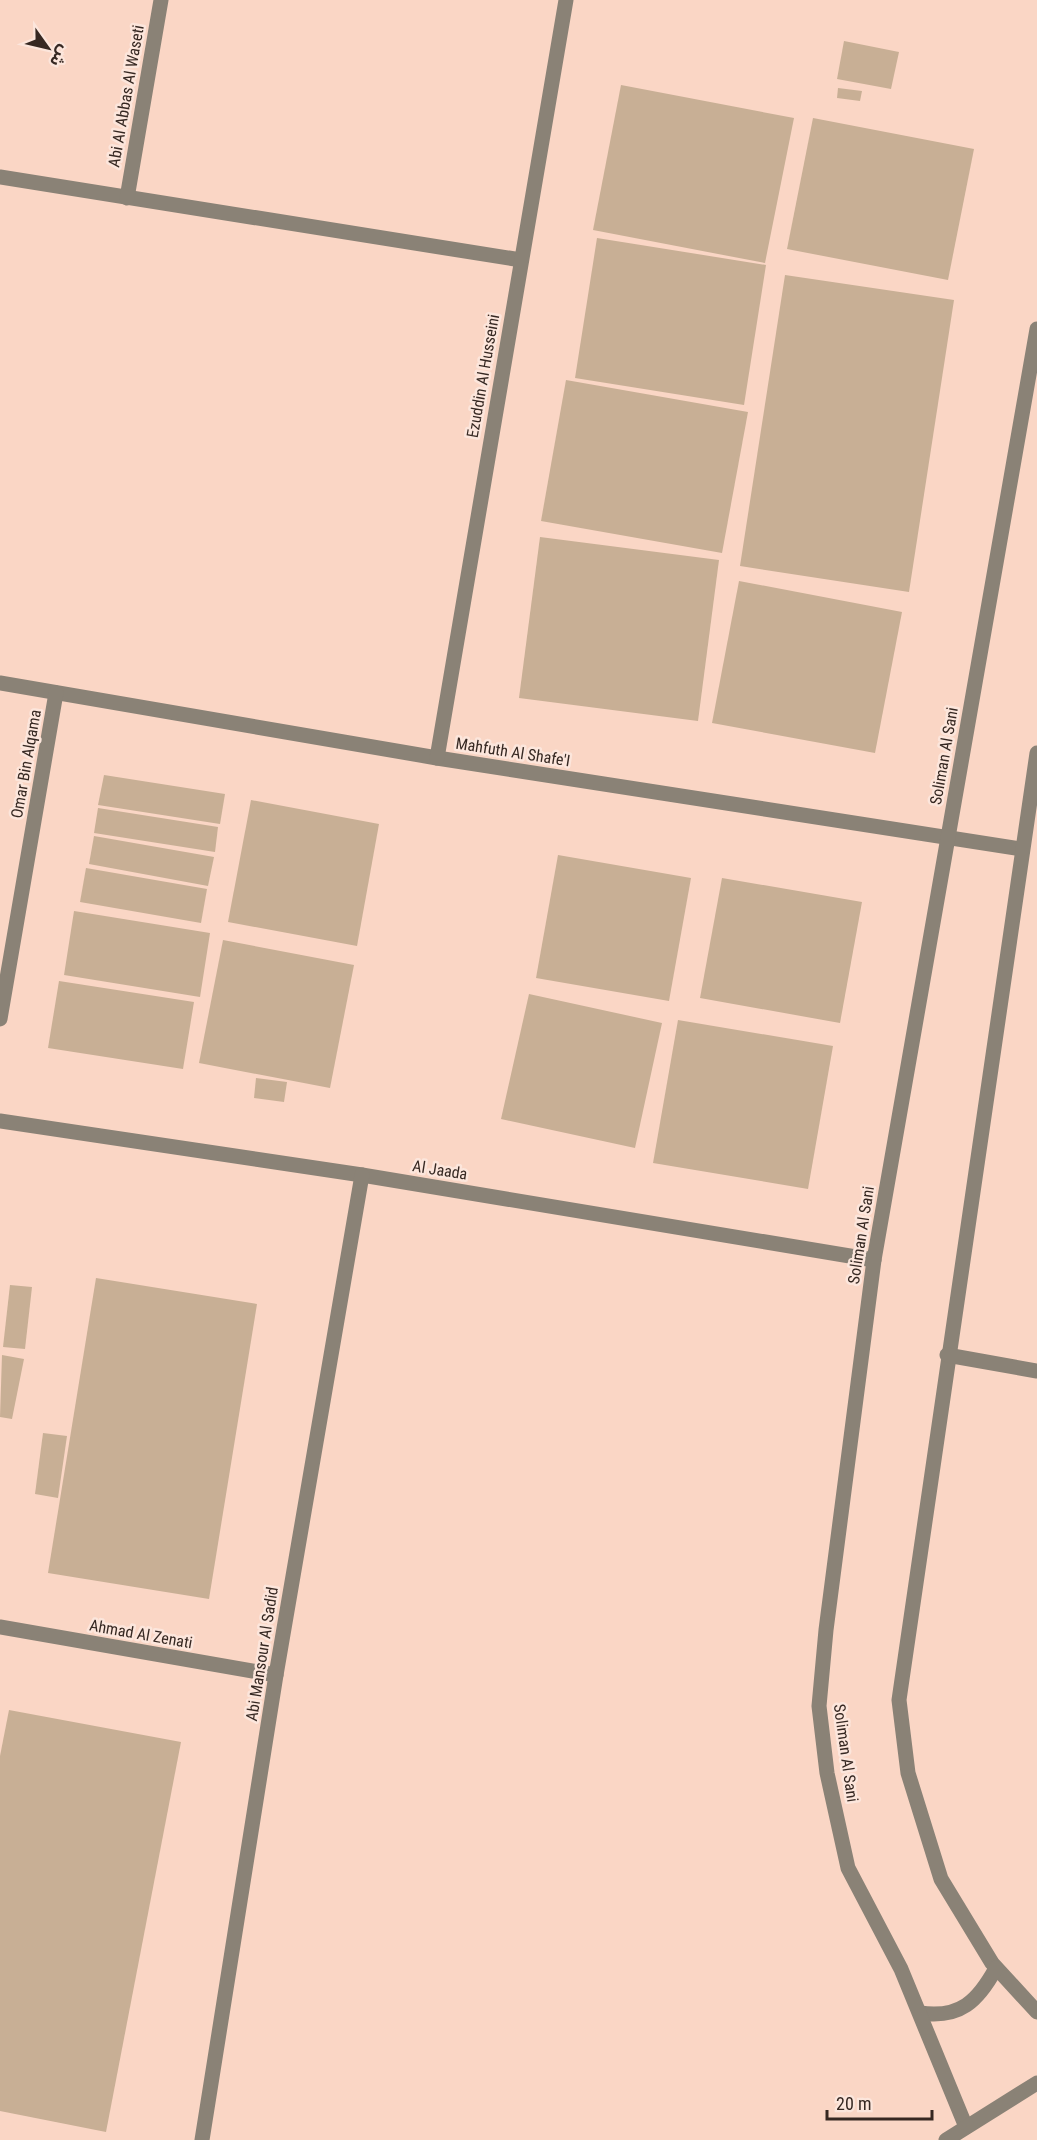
<svg xmlns="http://www.w3.org/2000/svg" width="1037" height="2140" viewBox="0 0 1037 2140" font-family="'Roboto Condensed','Noto Sans Arabic',sans-serif">
  <style>
    .building { fill: #c8af95 }
    .lines { fill: none; stroke-linecap: round; stroke-linejoin: round }
    .minor { stroke: #8a8276; stroke-width: 15 }
    .labels { text-anchor: middle; dominant-baseline: central; stroke-width: 5; stroke-linejoin: round; paint-order: stroke }
    .street-label { font-size: 16px; fill: #362822; stroke: #fce6dc }
  </style>
  <rect width="100%" height="100%" fill="#fad6c5"/>
  <g class="building">
    <path d="M844,41l55,11 -8,37 -54,-10z"/>
    <path d="M621,85l173,33 -29,145 -172,-33z"/>
    <path d="M838,88l24,3 -2,10 -23,-3z"/>
    <path d="M813,118l161,31 -26,131 -161,-31z"/>
    <path d="M597,238l169,27 -22,140 -169,-27z"/>
    <path d="M785,275l169,25 -45,292 -169,-26z"/>
    <path d="M566,380l182,32 -26,141 -181,-32z"/>
    <path d="M540,537l179,23 -21,161 -179,-23z"/>
    <path d="M739,581l163,31 -27,141 -163,-30z"/>
    <path d="M104,775l121,19 -5,30 -122,-19z"/>
    <path d="M251,800l128,24 -22,122 -129,-24z"/>
    <path d="M98,808l120,19 -3,25 -121,-19z"/>
    <path d="M94,836l120,21 -6,29 -119,-22z"/>
    <path d="M558,855l133,23 -22,123 -133,-23z"/>
    <path d="M86,868l121,21 -6,34 -121,-21z"/>
    <path d="M722,878l140,24 -22,121 -140,-25z"/>
    <path d="M74,911l136,22 -10,64 -136,-22z"/>
    <path d="M223,940l131,25 -24,123 -131,-25z"/>
    <path d="M59,981l135,21 -11,67 -135,-21z"/>
    <path d="M529,994l133,29 -27,125 -134,-29z"/>
    <path d="M678,1020l155,26 -25,143 -155,-26z"/>
    <path d="M256,1078l31,4 -3,20 -30,-4z"/>
    <path d="M96,1278l161,26 -48,295 -161,-26z"/>
    <path d="M10,1285l22,2 -7,62 -22,-2z"/>
    <path d="M2,1355l22,4 -12,60 -12,-2z"/>
    <path d="M43,1433l24,3 -9,62 -23,-4z"/>
    <path d="M9,1710l172,32 -75,390 -106,-21v-355z"/>
  </g>
  <g class="lines">
    <g class="minor">
      <path d="M0,177l521,83"/>
      <path d="M127,198l34,-198"/>
      <path d="M0,683l437,75 584,91"/>
      <path d="M1037,753l-138,947 9,73 33,106 51,84 45,49"/>
      <path d="M437,758l129,-758"/>
      <path d="M0,1019l56,-326"/>
      <path d="M0,1121l362,54 512,85"/>
      <path d="M947,1355l90,16"/>
      <path d="M0,1627l276,48"/>
      <path d="M920,2013c40,6 58,-12 76,-45"/>
      <path d="M966,2127l-65,-158 -53,-101 -21,-95 -8,-67 7,-76 48,-370 163,-931"/>
      <path d="M202,2140l74,-465 86,-500"/>
      <path d="M946,2140l91,-57"/>
    </g>
  </g>
  <g class="labels">
    <g class="street-label">
      <text transform="translate(126 96) rotate(-80)">Abi Al Abbas Al Waseti</text>
      <text transform="translate(483 376) rotate(-80)">Ezuddin Al Husseini</text>
      <text transform="translate(513 752) rotate(9)">Mahfuth Al Shafe'I</text>
      <text transform="translate(944 756) rotate(-80)">Soliman Al Sani</text>
      <text transform="translate(26 764) rotate(-80)">Omar Bin Alqama</text>
      <text transform="translate(440 1170) rotate(9)">Al Jaada</text>
      <text transform="translate(861 1235) rotate(-81)">Soliman Al Sani</text>
      <text transform="translate(141 1634) rotate(10)">Ahmad Al Zenati</text>
      <text transform="translate(262 1654) rotate(-81)">Abi Mansour Al Sadid</text>
      <text transform="translate(846 1753) rotate(82)">Soliman Al Sani</text>
    </g>
  </g>
  <g transform="translate(48 48) rotate(124)" stroke="#fce6dc" stroke-width="4.5" paint-order="stroke">
  <path d="M0-4.5L10 22L0 15L-10 22Z" fill="#362822"/>
  <text y="-9" font-size="16" font-weight="bold" text-anchor="middle" fill="#362822">ش</text>
  </g>
  <path d="M827 2110v9h105v-9" fill="none" stroke="#362822" stroke-width="3"/>
  <text x="836" y="2110" font-size="18" fill="#362822" stroke="#fce6dc" stroke-width="4.5" paint-order="stroke">20 m</text>
</svg>
